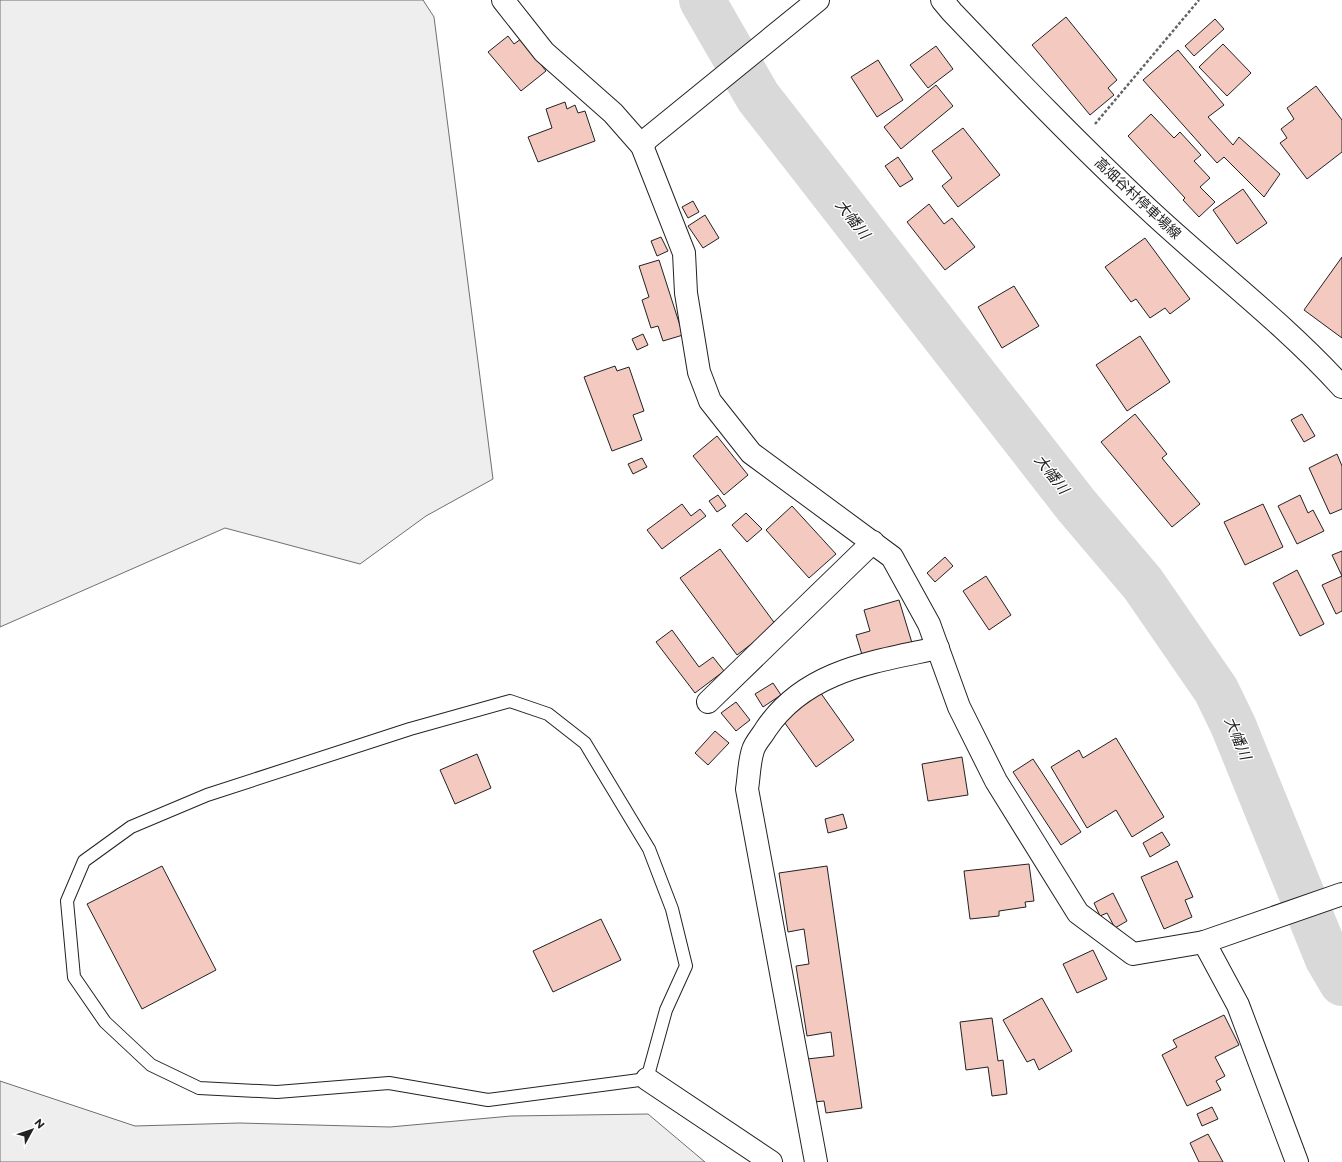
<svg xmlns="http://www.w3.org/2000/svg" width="1342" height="1162" viewBox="0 0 1342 1162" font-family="Montserrat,'Noto Sans JP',sans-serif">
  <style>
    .green { fill: #eee; stroke: #6f6f6f }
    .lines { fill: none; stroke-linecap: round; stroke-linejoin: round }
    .river { stroke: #d9d9d9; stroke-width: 46 }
    .building { fill: #f3c9c0; stroke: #222 }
    .lane-casing { stroke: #222; stroke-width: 14 }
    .street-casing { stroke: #222; stroke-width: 24 }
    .secondary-casing { stroke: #222; stroke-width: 24 }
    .path { stroke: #646464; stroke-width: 2.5; stroke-dasharray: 3 2; stroke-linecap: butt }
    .lane { stroke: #fff; stroke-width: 12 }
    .street { stroke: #fff; stroke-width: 22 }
    .secondary { stroke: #fff; stroke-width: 22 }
    .labels { text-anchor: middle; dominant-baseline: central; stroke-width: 3; stroke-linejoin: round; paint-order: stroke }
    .street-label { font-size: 14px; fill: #222; stroke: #fff }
    .water-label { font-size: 15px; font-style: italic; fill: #222; stroke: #fff }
  </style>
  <rect width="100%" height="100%" fill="#fff"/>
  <g class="green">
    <path d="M0,0h423l11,17 59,462 -67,37 -66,48 -135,-36 -225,99z"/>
    <path d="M0,1081l135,45 104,-3 151,4 121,-11 137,-2 57,48h-705z"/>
  </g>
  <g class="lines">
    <path class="river" d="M702,0l56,97 318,408 67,79 73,106 17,35 95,234 14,24"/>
  </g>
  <g class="building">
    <path d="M1066,17l51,63 -9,8 6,7 -24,20 -58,-70z"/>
    <path d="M1215,19l9,10 -30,27 -9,-10z"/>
    <path d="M508,36l6,8 7,-5 25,32 -25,20 -33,-39z"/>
    <path d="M1223,44l28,29 -24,23 -28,-29z"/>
    <path d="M936,46l17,23 -25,19 -18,-23z"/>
    <path d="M1178,50l46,55 -16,12 25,28 6,-8 41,37 -16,23 -40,-40 -7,6 -74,-83z"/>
    <path d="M878,60l25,40 -26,17 -26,-40z"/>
    <path d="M936,85l17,21 -52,43 -17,-22z"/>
    <path d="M1316,86l26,34v32l-35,27 -27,-36 7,-5 -6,-9 13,-10 -7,-11z"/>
    <path d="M565,102l2,7 8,-4 3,8 7,-2 10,30 -57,21 -10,-25 24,-9 -6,-19z"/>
    <path d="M1151,114l23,24 6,-6 21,23 -7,6 16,17 -10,9 15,15 -16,15 -16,-17 2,-2 -57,-62z"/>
    <path d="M963,128l37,47 -42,32 -16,-21 10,-8 -20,-27z"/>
    <path d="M898,157l15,22 -13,8 -15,-21z"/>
    <path d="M1243,189l24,34 -30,21 -24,-34z"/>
    <path d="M693,201l6,11 -11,6 -6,-11z"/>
    <path d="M929,204l15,20 8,-6 23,29 -30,23 -38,-48z"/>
    <path d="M705,215l14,23 -16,10 -15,-22z"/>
    <path d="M661,237l7,14 -11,5 -6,-15z"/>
    <path d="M1145,238l45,61 -20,15 -5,-6 -15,10 -14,-19 -5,3 -26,-35z"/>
    <path d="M1342,257v81l-38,-28z"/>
    <path d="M659,260l24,75 -20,6 -5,-15 -7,2 -9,-28 7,-3 -10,-31z"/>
    <path d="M1014,286l25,40 -37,22 -24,-41z"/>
    <path d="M643,334l5,11 -11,5 -5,-11z"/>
    <path d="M1140,336l30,46 -43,29 -31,-46z"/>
    <path d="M615,366l2,5 12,-4 15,44 -11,4 9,25 -30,11 -28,-74z"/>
    <path d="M1135,414l32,40 -5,4 38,46 -28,23 -71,-85z"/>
    <path d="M1302,414l13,22 -11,6 -13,-22z"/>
    <path d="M717,436l31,39 -24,20 -31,-39z"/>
    <path d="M1337,454l5,12v43l-12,5 -21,-46z"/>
    <path d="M642,458l5,9 -14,7 -5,-10z"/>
    <path d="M718,495l8,11 -9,6 -8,-11z"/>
    <path d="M1300,495l8,18 5,-3 11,21 -27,13 -19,-38z"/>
    <path d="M682,504l9,12 9,-7 6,7 -44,33 -15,-19z"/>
    <path d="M1263,504l20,43 -38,18 -21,-43z"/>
    <path d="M792,506l44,48 -27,24 -43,-48z"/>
    <path d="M746,513l16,16 -15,13 -15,-17z"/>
    <path d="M720,549l56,76 -39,30 -57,-77z"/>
    <path d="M1342,551v60l-6,3 -14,-29 20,-9 -10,-21z"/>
    <path d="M945,557l8,9 -18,16 -8,-9z"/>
    <path d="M1297,570l27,54 -24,12 -27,-53z"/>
    <path d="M986,576l25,39 -22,15 -26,-39z"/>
    <path d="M899,600l13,43 -49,15 -7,-23 14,-4 -6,-21z"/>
    <path d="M672,630l27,37 14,-10 11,14 -29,22 -39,-51z"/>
    <path d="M773,683l8,12 -18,12 -8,-13z"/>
    <path d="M820,692l34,48 -38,27 -34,-48z"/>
    <path d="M736,702l14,18 -14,11 -15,-18z"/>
    <path d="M715,731l14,12 -21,22 -13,-12z"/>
    <path d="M1116,738l48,79 -32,20 -16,-27 -29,18 -36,-61 28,-17 4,8z"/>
    <path d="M477,754l14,34 -36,16 -15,-34z"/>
    <path d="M962,757l6,38 -40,6 -6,-37z"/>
    <path d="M1033,759l48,73 -20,13 -48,-73z"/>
    <path d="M843,814l4,14 -19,5 -3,-14z"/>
    <path d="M1162,832l8,13 -20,12 -7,-14z"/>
    <path d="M1177,861l16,36 -8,3 7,17 -28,12 -23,-52z"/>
    <path d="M1029,864l5,37 -9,1 1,5 -27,4v5l-29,3 -6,-48z"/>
    <path d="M162,866l54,104 -74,39 -55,-105z"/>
    <path d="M827,866l35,242 -36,5 -2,-12 -10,1 -7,-43 27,-3 -3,-24 -24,4 -11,-70 13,-2 -5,-35 -16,3 -9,-59z"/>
    <path d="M1113,893l14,28 -12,7 -8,-15 -7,3 -6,-13z"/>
    <path d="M601,919l20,41 -68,32 -20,-41z"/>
    <path d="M1093,950l14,29 -30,14 -14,-29z"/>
    <path d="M1042,998l30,53 -33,19 -5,-11 -7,3 -24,-42z"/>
    <path d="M1224,1015l15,30 -24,12 10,19 -9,5 5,9 -34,16 -25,-51 15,-8 -4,-7z"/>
    <path d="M992,1018l6,43 5,-1 4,34 -15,2 -4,-29 -22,3 -6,-48z"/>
    <path d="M1212,1107l6,12 -16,7 -5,-12z"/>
    <path d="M1208,1134l15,28h-24l-9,-19z"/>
  </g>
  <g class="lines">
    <defs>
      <path id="lane" d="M510,701l38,13 37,29 64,106 23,60 14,57 -20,44 -19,69 -159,21 -99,-17 -112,9 -78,-4 -48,-23 -46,-43 -31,-45 -7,-76 17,-40 47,-34 76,-32 203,-66z"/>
      <g id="street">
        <path d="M503,0l41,52 69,61 29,33 42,107 2,40 13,79 11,29 41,52 141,104 37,67 30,83 37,74 82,132 55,41 71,-12 138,-48"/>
        <path d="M642,146l5,-7 171,-139"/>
        <path d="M708,702l165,-160"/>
        <path d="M1204,942l34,63 59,157"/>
        <path d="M647,1079l124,83"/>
        <path d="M816,1162l-69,-373c2,-12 2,-27 6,-39 2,-7 9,-14 13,-21 40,-59 108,-67 172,-81"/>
      </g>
      <path id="secondary" d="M942,0l10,12c64,67 128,134 196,197 64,60 135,113 194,178"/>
    </defs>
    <use href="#lane" class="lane-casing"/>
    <use href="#street" class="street-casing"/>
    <use href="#secondary" class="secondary-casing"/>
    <path class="path" d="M1095,124l104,-124"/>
    <use href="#lane" class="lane"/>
    <use href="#street" class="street"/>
    <use href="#secondary" class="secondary"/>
  </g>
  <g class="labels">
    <g class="street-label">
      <text transform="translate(1138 198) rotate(43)">高畑谷村停車場線</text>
    </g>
    <g class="water-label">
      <text transform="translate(853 219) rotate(52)">大幡川</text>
      <text transform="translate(1052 474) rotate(52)">大幡川</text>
      <text transform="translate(1238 738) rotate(67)">大幡川</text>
    </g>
  </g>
  <g transform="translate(32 1130) rotate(50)" stroke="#ffffff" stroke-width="3" paint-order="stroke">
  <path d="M0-3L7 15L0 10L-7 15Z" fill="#222222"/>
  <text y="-6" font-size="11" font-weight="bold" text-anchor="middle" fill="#222222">N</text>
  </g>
</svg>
